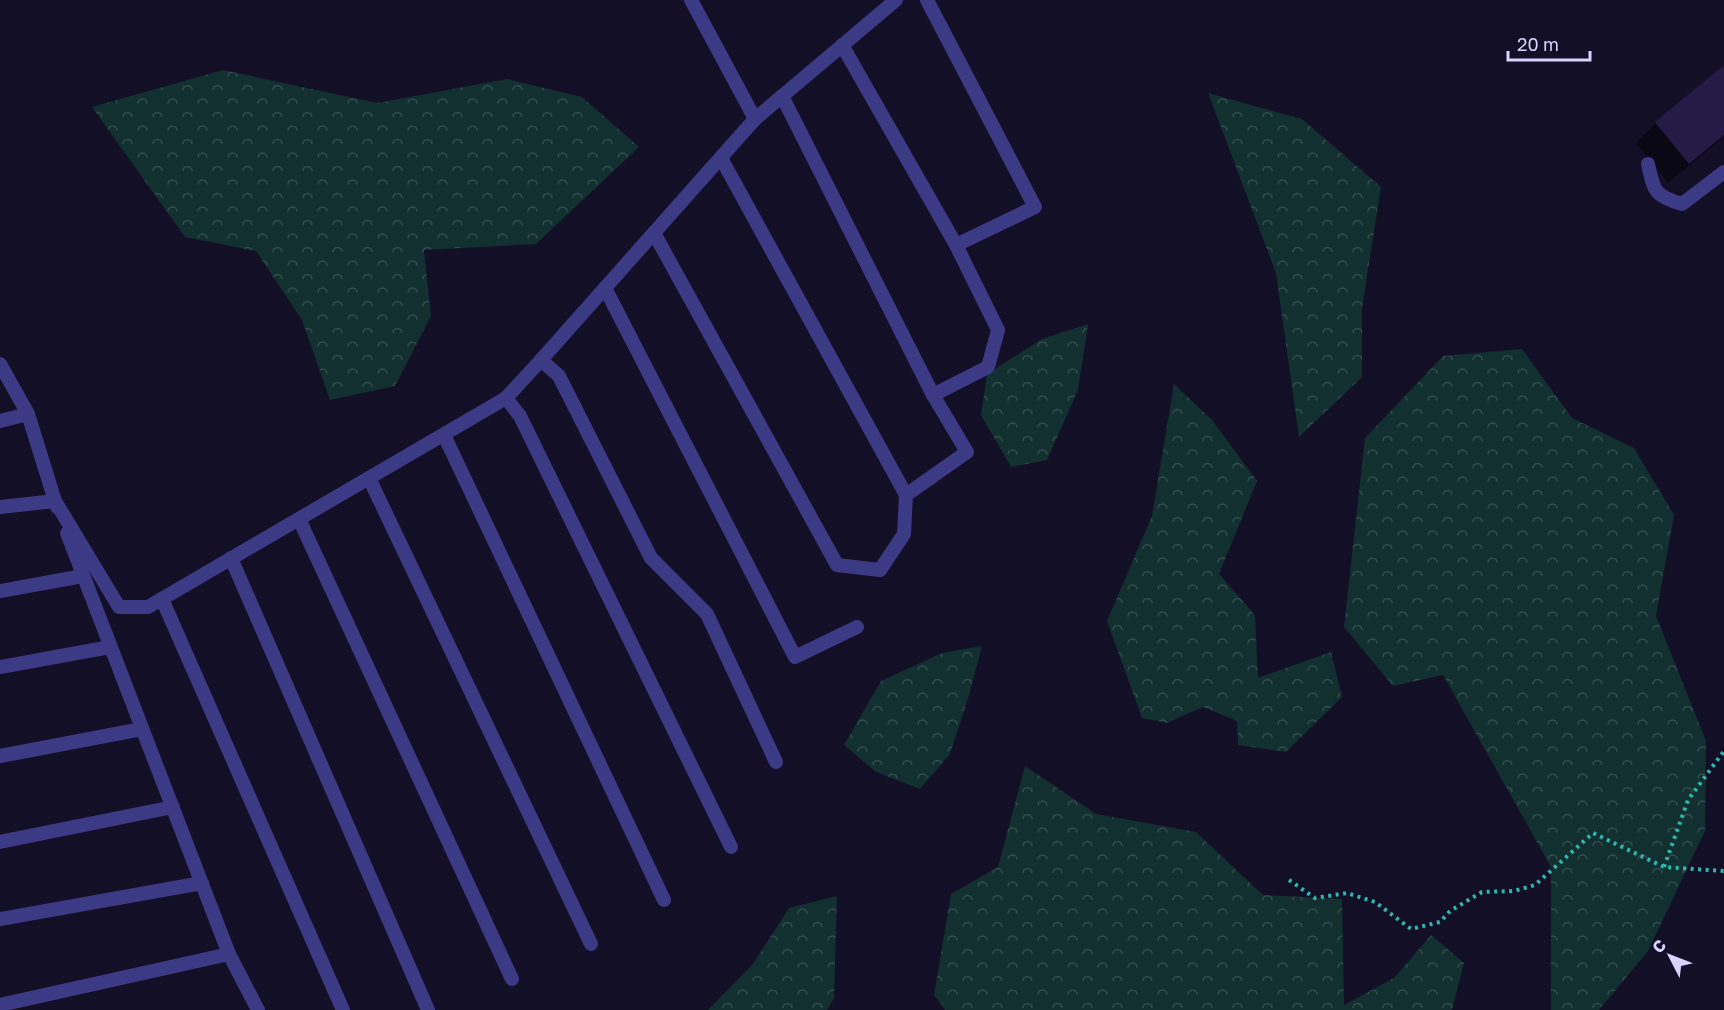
<svg xmlns="http://www.w3.org/2000/svg" width="1724" height="1010" viewBox="0 0 1724 1010" font-family="'Golos Text',sans-serif">
  <style>
    .forest { fill: url(#forest-crowns) }
    .shadow { fill: #0007 }
    .building { fill: #241b47 }
    .lines { fill: none; stroke-linecap: round; stroke-linejoin: round }
    .path { stroke: #2fb8b0; stroke-width: 4; stroke-dasharray: 3 4.5; stroke-linecap: butt }
    .service { stroke: #3d3a85; stroke-width: 14 }
  </style>
  <defs>
    <pattern id="forest-crowns" width="20" height="18" patternUnits="userSpaceOnUse" patternTransform="scale(1.5)"><rect width="20" height="18" fill="#12302f"/><path d="M2 6a3 3 0 1 1 6 0M12 15a3 3 0 1 1 6 0" fill="none" stroke="#344d4e"/></pattern>
  </defs>
  <rect width="100%" height="100%" fill="#130f26"/>
  <g class="forest">
    <path d="M223,70l154,33 130,-24 75,18 57,50 -103,97 -112,6 7,66 -36,70 -65,14 -28,-80 -46,-69 -71,-14 -93,-130z"/>
    <path d="M1208,93l94,26 79,68 -19,121v69l-63,60 -23,-164z"/>
    <path d="M1088,324l-10,66 -31,70 -36,7 -30,-52 6,-41 55,-35z"/>
    <path d="M1522,349l50,69 62,30 40,67 -18,101 50,125 -1,90 -57,120 -49,59h-48v-143l-108,-192 -50,11 -49,-59 21,-189 78,-82z"/>
    <path d="M1174,384l38,36 45,61 -38,93 36,41 3,63 73,-26 11,45 -56,55 -48,-7 -1,-24 -34,-14 -36,16 -25,-5 -35,-97 45,-105z"/>
    <path d="M982,646l-13,49 -19,59 -30,35 -44,-17 -32,-27 37,-64 61,-28z"/>
    <path d="M1025,766l71,48 100,18 67,63 79,4 2,106 50,-27 37,-43 33,28 -12,47h-507l-11,-15 17,-101 47,-27z"/>
    <path d="M837,896l-3,102 -7,12h-119l45,-46 36,-56z"/>
  </g>
  <path class="shadow" d="M1724,67v70l-56,46 -32,-40 20,-20z"/>
  <path class="building" d="M1724,65v70l-35,29 -34,-42z"/>
  <g class="lines">
    <g class="path">
      <path d="M1664,867l24,-67 36,-49"/>
      <path d="M1289,880l26,18 32,-5 28,9 36,27 29,-7 10,-11 32,-19 32,-1 21,-6 58,-52 71,34 60,4"/>
    </g>
    <g class="service">
      <path d="M927,0l108,207 -79,38 42,85 -10,37 -55,28"/>
      <path d="M842,45l114,200"/>
      <path d="M755,119l141,-119"/>
      <path d="M721,158l185,337"/>
      <path d="M1648,164c6,27 6,32 34,40l42,-32"/>
      <path d="M654,233l183,332 43,5 24,-36 2,-39 61,-43 -34,-57 -151,-299"/>
      <path d="M605,288l190,369 62,-30"/>
      <path d="M541,360l18,16 92,182 56,56 69,148"/>
      <path d="M0,364l28,50 27,87 64,106h29l358,-209 35,-38 214,-241 -64,-119"/>
      <path d="M506,398l14,18 211,431"/>
      <path d="M0,421l28,-7"/>
      <path d="M444,435l220,465"/>
      <path d="M369,478l222,466"/>
      <path d="M0,507l55,-6 2,6"/>
      <path d="M299,519l213,460"/>
      <path d="M67,533l162,421 29,56"/>
      <path d="M231,558l197,452"/>
      <path d="M0,591l83,-15"/>
      <path d="M162,599l181,411"/>
      <path d="M0,667l110,-20"/>
      <path d="M0,756l142,-27"/>
      <path d="M0,842l173,-35"/>
      <path d="M0,919l202,-36"/>
      <path d="M0,1005l229,-51"/>
    </g>
  </g>
  <g transform="translate(1670 956) rotate(312)" stroke="#130f26" stroke-width="4.5" paint-order="stroke">
  <path d="M0-4.5L10 22L0 15L-10 22Z" fill="#d9d4ff"/>
  <text y="-9" font-size="16" font-weight="bold" text-anchor="middle" fill="#d9d4ff">С</text>
  </g>
  <path d="M1508 51v9h82v-9" fill="none" stroke="#d9d4ff" stroke-width="3"/>
  <text x="1517" y="51" font-size="18" fill="#d9d4ff" stroke="#130f26" stroke-width="4.5" paint-order="stroke">20 m</text>
</svg>
